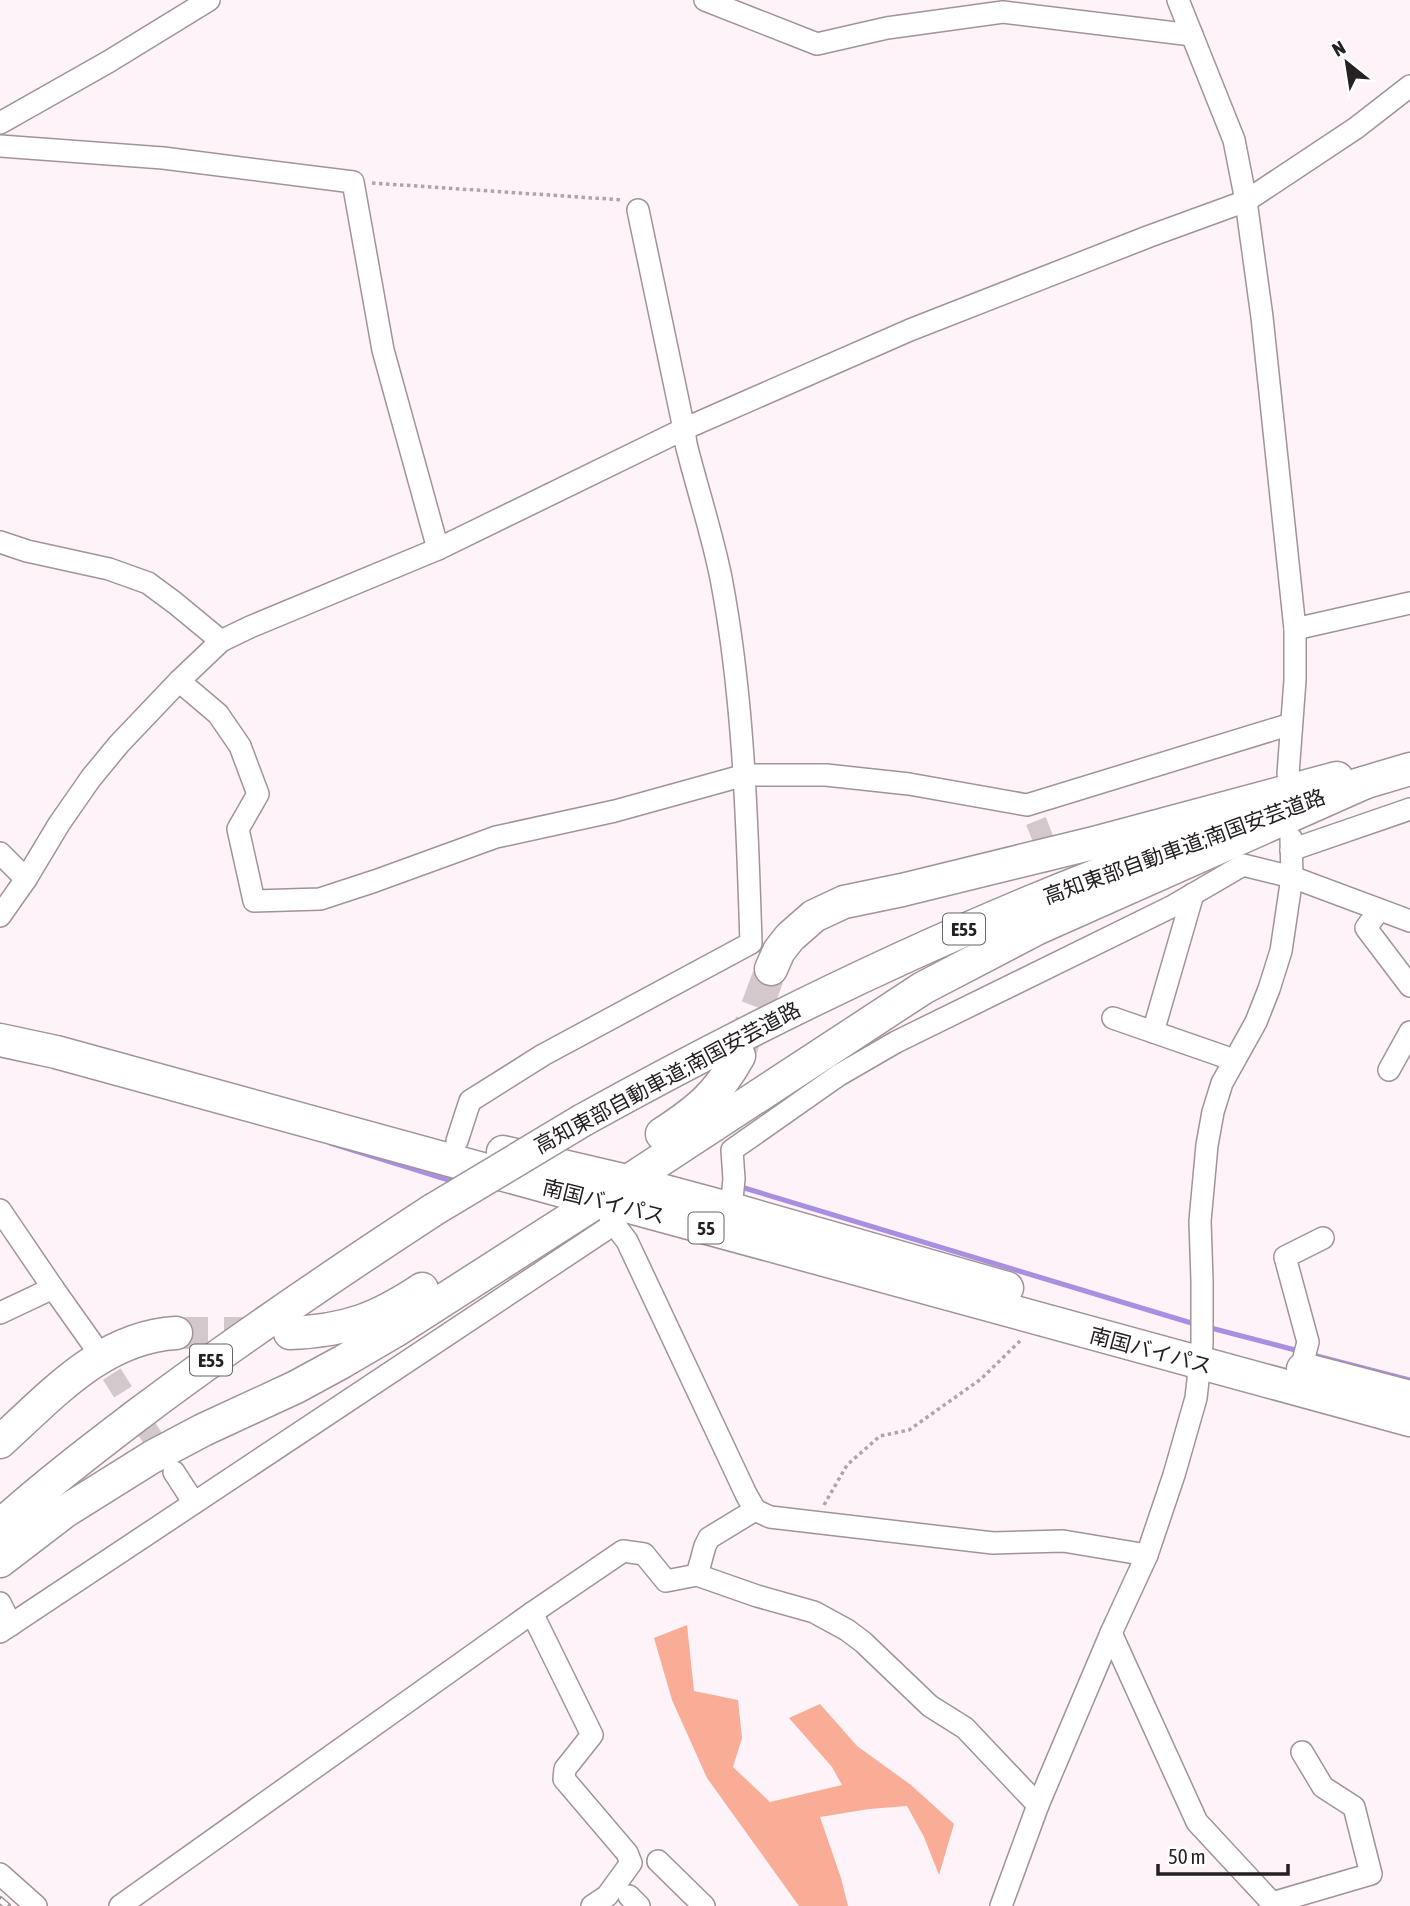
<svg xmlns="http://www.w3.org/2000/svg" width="1410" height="1906" viewBox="0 0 1410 1906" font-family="'Asap Condensed','Noto Sans JP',sans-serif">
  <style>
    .forest { fill: #f9ac96 }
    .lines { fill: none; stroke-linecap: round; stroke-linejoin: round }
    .stream { stroke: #a98fe1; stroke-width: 5 }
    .minor-tunnel { stroke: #d3c9cd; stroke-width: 21; stroke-dasharray: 21 10; stroke-linecap: butt }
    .highway-tunnel { stroke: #d3c9cd; stroke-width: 32; stroke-dasharray: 32 16; stroke-linecap: butt }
    .minor-casing { stroke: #a09399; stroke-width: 24 }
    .highway-casing { stroke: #a09399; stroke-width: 35 }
    .path { stroke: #aea5a9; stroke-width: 3.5; stroke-dasharray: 3.5 3.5; stroke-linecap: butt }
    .minor { stroke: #fff; stroke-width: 21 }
    .highway { stroke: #fff; stroke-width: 32 }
    .rail-casing { stroke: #9b9396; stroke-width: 8 }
    .rail { stroke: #fff; stroke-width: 5; stroke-dasharray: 16; stroke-linecap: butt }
    .highway-bridge-casing { stroke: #a09399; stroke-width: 35; stroke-linecap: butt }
    .highway-bridge { stroke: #fff; stroke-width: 32 }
    .labels { text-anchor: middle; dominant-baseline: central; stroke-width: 6; stroke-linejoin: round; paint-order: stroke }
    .shield { fill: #fff; stroke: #666364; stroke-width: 2 }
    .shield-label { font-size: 19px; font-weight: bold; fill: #252022 }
    .street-label { font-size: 21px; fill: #252022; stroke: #fff }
  </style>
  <rect width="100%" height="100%" fill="#fef3f8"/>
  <path class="forest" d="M687,1625l7,66 44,9 4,38 -9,29 37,35 72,-17 -10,-18 -43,-49 31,-14 37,42 54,39 43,39 -15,51 -15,-38 -17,-31 -38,3 -49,8 21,61 7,28h-49l-92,-128 -35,-78 -18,-62z"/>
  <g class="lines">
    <g class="stream">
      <path d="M330,1143l125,39"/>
      <path d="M741,1187l457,138"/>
      <path d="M1207,1327l92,24"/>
      <path d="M1309,1354l101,26"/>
    </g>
    <g class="minor-tunnel">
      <path d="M1036,821l31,78"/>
      <path d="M95,1348l73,114"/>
    </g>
    <g class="highway-tunnel">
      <path d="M740,1052l31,-83"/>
      <path d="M176,1333h90"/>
    </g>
    <defs>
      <g id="minor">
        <path d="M705,0l112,44 70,-16 116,-16 189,23"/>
        <path d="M1178,0l56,140 12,61 16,116 33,312v51l-7,94"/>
        <path d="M0,123l108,-61 101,-62"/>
        <path d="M0,146l163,12 190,24 30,168 55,199"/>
        <path d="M0,542l27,9 82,18 39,14 27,20 46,38"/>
        <path d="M1295,629l115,-26"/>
        <path d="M179,681l39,33 22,32 18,48 -20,35 16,72 66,-2 55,-18 121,-44 119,-26 130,-36h81l83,9 118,21 264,-81"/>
        <path d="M1291,850l119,-41"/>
        <path d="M0,853l26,26"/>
        <path d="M1379,910l-13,18 44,58"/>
        <path d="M0,916l26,-37 33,-55 32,-46 28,-34 60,-63 42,-40 29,-14 188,-78 246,-120 226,-99 240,-94 96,-35 110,-73 54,-42"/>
        <path d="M1113,1018l121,42"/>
        <path d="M1153,1032l40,-138"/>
        <path d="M1389,1070l21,-38"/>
        <path d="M457,1141l13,-40 73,-46 208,-112c-4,-122 -7,-245 -30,-365 -9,-45 -24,-90 -35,-134l-2,-15 -46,-219"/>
        <path d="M731,1209l3,-30 -2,-29 107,-75 57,-33 275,-135 72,-42 49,12 118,44"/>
        <path d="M0,1210l53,78"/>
        <path d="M614,1224l13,17 119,253 9,16 -46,28 -4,8 -8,29"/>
        <path d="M0,1313l53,-25 39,55"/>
        <path d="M1301,1369l7,-27 -23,-85 38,-19"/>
        <path d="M174,1472l20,31"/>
        <path d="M755,1510l15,7 223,26 70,-2 84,14"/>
        <path d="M0,1603l11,22"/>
        <path d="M532,1613l60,122 -27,34 -1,10 63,74 4,10 -24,33 -15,10"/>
        <path d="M0,1632l614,-408 -13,-25"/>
        <path d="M1111,1633l86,189 78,84"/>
        <path d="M658,1861l46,45"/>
        <path d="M0,1874l36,32"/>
        <path d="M629,1896l10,10"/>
        <path d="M1272,1903l99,-29 -17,-67 -31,-20 -21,-35"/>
        <path d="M120,1906l412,-293 91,-62 21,3 22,27 31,-6 60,21 57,16 33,18 16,12 67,64 35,22 73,77"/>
        <path d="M1001,1906l37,-101 73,-172 36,-78 27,-80 22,-77 6,-54v-64l-2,-59 7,-76 6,-33 9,-29 34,-61 13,-33 12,-38 11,-74 -1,-39"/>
      </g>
      <g id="highway">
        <path d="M1343,789l67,-20"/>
        <path d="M771,969l8,-18 11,-14 24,-21 30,-14 58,-12 192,-47 243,-65"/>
        <path d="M0,1040l56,12 514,141 31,6 809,221"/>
        <path d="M583,1120c195,-108 395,-204 605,-279"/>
        <path d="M662,1134c37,-24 55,-39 77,-78"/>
        <path d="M503,1152l124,29 104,28 276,79"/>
        <path d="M290,1333c55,-2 87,-14 132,-44"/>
        <path d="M1303,1369l107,28"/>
        <path d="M0,1442c51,-46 102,-105 176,-109"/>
        <path d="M0,1526c43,-39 90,-75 136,-110 97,-73 196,-140 297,-206"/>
        <path d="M0,1561l64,-49 88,-55 51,-27 93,-43 46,-25 53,-31 206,-132 322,-211 113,-59 328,-146"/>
      </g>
    </defs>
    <use href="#minor" class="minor-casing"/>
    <use href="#highway" class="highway-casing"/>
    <g class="path">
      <path d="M372,183l251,17"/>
      <path d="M824,1505l23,-40 33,-29 29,-6 72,-51 41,-40"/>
    </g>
    <use href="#minor" class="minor"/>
    <use href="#highway" class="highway"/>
    <defs>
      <path id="rail" d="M0,1900l7,6"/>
    </defs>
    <use href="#rail" class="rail-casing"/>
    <use href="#rail" class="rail"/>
    <defs>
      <path id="highway-bridge" d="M433,1210l150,-90"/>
    </defs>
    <use href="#highway-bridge" class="highway-bridge-casing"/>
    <use href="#highway-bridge" class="highway-bridge"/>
  </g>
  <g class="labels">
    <g class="shield">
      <rect x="943" y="913.5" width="42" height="31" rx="5"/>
      <rect x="688.5" y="1212.5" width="35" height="31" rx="5"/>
      <rect x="190" y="1344.5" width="42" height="31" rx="5"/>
    </g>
    <g class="shield-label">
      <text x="964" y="929">E55</text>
      <text x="706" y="1228">55</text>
      <text x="211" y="1360">E55</text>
    </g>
    <g class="street-label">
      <text transform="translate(1184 846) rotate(-20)">高知東部自動車道;南国安芸道路</text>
      <text transform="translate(667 1077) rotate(-28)">高知東部自動車道;南国安芸道路</text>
      <text transform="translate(604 1201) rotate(14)">南国バイパス</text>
      <text transform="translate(1151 1350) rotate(15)">南国バイパス</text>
    </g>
  </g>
  <g transform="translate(1347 63) rotate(330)" stroke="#ffffff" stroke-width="5" paint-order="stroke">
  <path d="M0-5L12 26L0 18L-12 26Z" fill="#252022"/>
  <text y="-10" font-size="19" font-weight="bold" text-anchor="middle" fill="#252022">N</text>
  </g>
  <path d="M1158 1864v10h130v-10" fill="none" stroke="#252022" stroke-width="3.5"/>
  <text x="1168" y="1864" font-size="21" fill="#252022" stroke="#ffffff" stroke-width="5" paint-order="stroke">50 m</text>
</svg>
